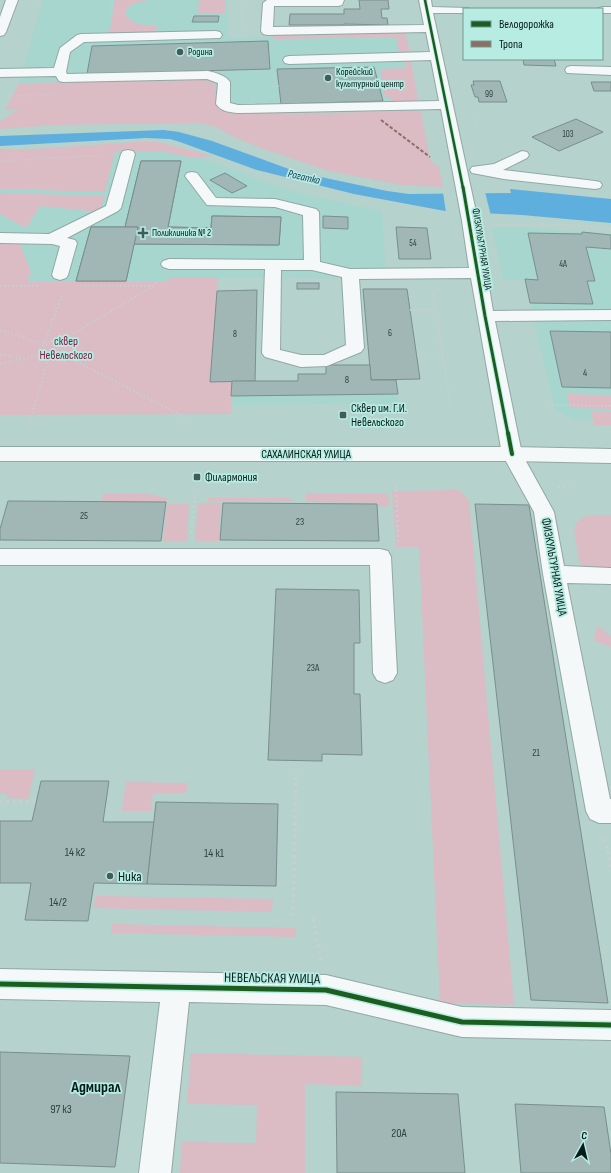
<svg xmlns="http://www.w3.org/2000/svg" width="611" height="1173" viewBox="0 0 611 1173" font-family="'Sofia Sans Condensed',sans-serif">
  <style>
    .built { fill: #a6d6ce }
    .green { fill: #dbbbc4 }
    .water { fill: #5eaede }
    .pier { fill: #b5d2cd }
    .building { fill: #a0b7b6; stroke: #788f8e }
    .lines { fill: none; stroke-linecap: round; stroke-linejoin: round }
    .minor-casing { stroke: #92a8a5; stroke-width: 2 }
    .major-casing { stroke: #92a8a5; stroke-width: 2 }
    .path-far3 { stroke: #c8d0cf; stroke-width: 1.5; stroke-dasharray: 1 2; stroke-linecap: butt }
    .path-far2 { stroke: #c8d0cf; stroke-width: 2; stroke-dasharray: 1.5 2.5; stroke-linecap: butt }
    .path-far1 { stroke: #c8d0cf; stroke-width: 2.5; stroke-dasharray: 2 3; stroke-linecap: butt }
    .path { stroke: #c8d0cf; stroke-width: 3.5; stroke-dasharray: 2.5 4; stroke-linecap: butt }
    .minor { fill: #f4f8f8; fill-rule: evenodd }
    .major { fill: #f4f8f8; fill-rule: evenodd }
    .quiet { stroke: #8d6e63; stroke-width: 2; stroke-dasharray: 3.5 2; stroke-linecap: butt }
    .cycleway-far3-casing { stroke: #b6ece2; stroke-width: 4 }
    .cycleway-far2-casing { stroke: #b6ece2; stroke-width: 5 }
    .cycleway-far1-casing { stroke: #b6ece2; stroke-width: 6 }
    .cycleway-casing { stroke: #b6ece2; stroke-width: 8 }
    .cycleway-far3 { stroke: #1b5e20; stroke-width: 2.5 }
    .cycleway-far2 { stroke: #1b5e20; stroke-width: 3 }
    .cycleway-far1 { stroke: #1b5e20; stroke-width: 4 }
    .cycleway { stroke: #1b5e20; stroke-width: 5 }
    .poi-dot { fill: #445c58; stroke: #b6ece2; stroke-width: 1.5 }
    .labels { text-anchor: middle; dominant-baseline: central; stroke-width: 3.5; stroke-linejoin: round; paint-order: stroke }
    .far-number-label { font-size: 9px; fill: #2d4340 }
    .far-poi-label { font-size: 10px; fill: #071c19; stroke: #b6ece2; text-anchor: start }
    .far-street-label { font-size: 10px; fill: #071c19; stroke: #b6ece2 }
    .number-label { font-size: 10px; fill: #2d4340 }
    .far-water-label { font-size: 11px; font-style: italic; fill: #18405d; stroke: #b6ece2 }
    .park-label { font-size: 12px; fill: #7d1a3f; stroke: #b6ece2 }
    .poi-label { font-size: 12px; fill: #071c19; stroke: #b6ece2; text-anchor: start }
    .street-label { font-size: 12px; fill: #071c19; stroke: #b6ece2 }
    .near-number-label { font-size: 12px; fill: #2d4340 }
    .near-poi-label { font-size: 14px; fill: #071c19; stroke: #b6ece2; text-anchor: start }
    .near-street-label { font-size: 14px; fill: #071c19; stroke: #b6ece2 }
    .near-neighbourhood-label { font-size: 16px; font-weight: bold; fill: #071c19; stroke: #b6ece2 }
  </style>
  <rect width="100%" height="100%" fill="#b5d2cd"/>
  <g class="built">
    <path d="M43,0h185l-1,38 171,-4 14,66 -195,5 -14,-25 -184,3z"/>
    <path d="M169,146l118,44 65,15 30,6 4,67 -213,-1 -9,5h-164v-129z"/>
    <path d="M492,228h35l84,7v185h-35l-21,-10 -30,-130 -22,-1z"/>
    <path d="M326,365h44l1,15h25l2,23 -167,2 1,-24h65l1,-7h28z"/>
  </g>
  <g class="green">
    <path d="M115,0h33l-13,3 -8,5 -2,6c8,11 19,12 32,12l-2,8 -46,1z"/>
    <path d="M199,0h27v14h-28z"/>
    <path d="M405,33l6,23 -11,1 -4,-20 -122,2 -1,-4z"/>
    <path d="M406,62h5l8,42 -25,2 -3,-8h-6l-5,-29 27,-1z"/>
    <path d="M203,80l9,2 4,4v10h9l11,17 43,-1 1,2 141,-3 9,49 9,7 4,20 -42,-2 -72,-14 -68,-23 -27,-11 -18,-10 -16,-4 -146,2 -54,4v-8l18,-11h-13l14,-27z"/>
    <path d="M135,142h22l56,14 -20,2 -27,-6h-51l-10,40 -105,-3v-40h34z"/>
    <path d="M0,193l105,3 -6,16 -59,-6 -14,22 -26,-14z"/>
    <path d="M0,244h20l11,28 -4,10h137l9,-5h45l-8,104h22l-1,33 -231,1z"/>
    <path d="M567,394l44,1v14l-41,-1z"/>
    <path d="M591,412h20v13h-17z"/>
    <path d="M459,490l10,10 45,505 -74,-2 -21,-456h-23l-4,-56z"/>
    <path d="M103,493h41l23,5v3h-65z"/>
    <path d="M306,493h82l1,13 -10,1v-4l-73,-1z"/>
    <path d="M208,498h80l7,3 -88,1z"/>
    <path d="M198,503h23l-2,38h-24z"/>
    <path d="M167,504h22l-2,37 -24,1z"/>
    <path d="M588,515h23v66l-28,-13 -4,-7 -5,-32 3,-7z"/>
    <path d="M598,626l13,10v11l-17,-6 1,-8z"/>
    <path d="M0,769h35l-7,30 -21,-1v-4h-7z"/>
    <path d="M126,782l62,1 -2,10h-33l-2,18h-29z"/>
    <path d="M96,896l177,3 -1,13 -179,-4z"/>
    <path d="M112,924l184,4v9l-185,-4z"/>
    <path d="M191,1053l171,4v29l-57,-2v89h-125l2,-31 74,1 1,-38 -70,-1z"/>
  </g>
  <path class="water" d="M164,130l15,2 33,9 85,31 90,19 22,3 102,-1 -1,-4 101,10v24l-89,-8 -77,-4 -91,-17 -97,-24 -77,-28 -10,-3 -24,-1 -146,8v-10z"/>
  <path class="pier" d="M443,192h42l6,24 -45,-3z"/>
  <g class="building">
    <path d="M359,0h29l1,9h-8l1,9h5l1,7 -44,-1v1h-55l1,-11h54v-5h16z"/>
    <path d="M194,16h25l-1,6h-26z"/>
    <path d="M268,41l2,28 -183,5 5,-28z"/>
    <path d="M523,59h31l2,7 -32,-1z"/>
    <path d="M374,67l9,34 -102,3 -4,-35z"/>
    <path d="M473,81h27l7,21h-28l-1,-5h-3l-4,-12h3z"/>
    <path d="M591,82h20v9h-17z"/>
    <path d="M576,119l27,13 -44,19 -27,-14z"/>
    <path d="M141,161h40l-13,66 43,1 1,-12 69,1 -2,28 -145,-1 -8,37h-50l15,-54h34z"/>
    <path d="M141,161h40l-13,66 43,1 1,-12 69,1 -2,28 -145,-1 4,-17h-13z"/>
    <path d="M225,173l22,13 -15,7 -22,-13z"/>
    <path d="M323,216l25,1v12l-25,-1z"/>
    <path d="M91,227h47l-12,54h-50z"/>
    <path d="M396,227l31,1 4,31h-32z"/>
    <path d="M582,232l29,3v14l-25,-2 9,34h-8l6,23 -63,-1 -5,-24 13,1 -10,-47 54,1z"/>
    <rect x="297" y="283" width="22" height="6"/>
    <path d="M363,289h44l13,90 -49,1z"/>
    <path d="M257,290l-2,91 -45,1 7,-91z"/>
    <path d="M550,331l61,1v56l-49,-1z"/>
    <path d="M326,365h44l1,15h25l2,14 -167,2 1,-15h66v-7h28z"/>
    <path d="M8,501l158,1 -5,39 -161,-1v-11z"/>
    <path d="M223,503l154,1 2,37 -159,-1z"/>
    <path d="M475,504l54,1 79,498 -77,-3z"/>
    <path d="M276,589l83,1 1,53h-6v51h6l2,61 -40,-1v7l-54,-1z"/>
    <path d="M41,781h68l-6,41h51l-7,62 -53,-1 -6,38 -63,-1 6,-37h-31v-62h32z"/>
    <path d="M156,802l122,2 -2,82 -129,-2z"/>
    <path d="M0,1052l130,4 -15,111 -115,-4z"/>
    <path d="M336,1092l122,2 7,79h-128z"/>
    <path d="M515,1104l89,3 7,47v19h-90z"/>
  </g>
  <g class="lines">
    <defs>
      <g id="minor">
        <path d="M267,0h77l-2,5 -4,1h-64l-1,21 151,-2 -5,-25h12l1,7 36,1 1,1h-5v4h-31l45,208 15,90 118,-1v10h-2l-114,1 27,133 32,58 10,54 47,2v16l-44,-1 43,216h1v24h-12l-9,-4 -4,-8 -43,-237 -9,-62 -32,-58 -31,-176 -112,1 5,69 -3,4 -34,14 -26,1 -36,-10 -3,-4 3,-84h-96l-6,-2 -2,-3 2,-3 6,-2 135,1 -1,-45 -28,-8 -68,-2 -22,-29 2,-3 5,-1 5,1 19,25 59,1 41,10 3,3 1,50 30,7 119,-1 -7,-47 -21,-112 -203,4c-9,-1 -16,-1 -22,-9l2,-21 -11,-4 -144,3 -4,-1 -3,-5 -56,1v-8l54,-1 6,-20 17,-13 4,-1 135,-3 4,1 2,3 -2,3 -136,4 -14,10 -4,20 1,2 141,-3c8,2 17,4 22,11v21l8,2 201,-4 -8,-41 -142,4 -4,-1 -2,-3 2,-3 4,-1 141,-4 -4,-20 -159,3 -4,-1 -2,-3 2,-28zM281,270h31l30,7 4,68 -22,10h-23l-21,-5z"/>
        <path d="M602,7h9v6h-9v-4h-5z"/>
        <path d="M571,66l40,1v8l-44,-2 -2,-3 2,-3z"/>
        <path d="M128,150l5,1 2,3 -14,54 -3,3 -51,27 8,2 2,3 -9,32 -2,3 -6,2 -6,-2 -2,-3 8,-29 -8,-2 -52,-1v-10l49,1 57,-28 15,-52 2,-3z"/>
        <path d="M522,151l5,1 2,3 -2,3 -24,12 92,11 5,1 2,3 -2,3 -5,1 -91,-10 -32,-6 -2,-3 2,-3 22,-3z"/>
        <path d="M0,549h380l8,2 3,6 6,116 -4,7 -8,3 -8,-3 -4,-7 -3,-108h-370z"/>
        <path d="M0,969l326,6 136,32 149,3v30l-149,-3 -136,-32 -137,-3 -18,171h-32l21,-171 -160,-3z"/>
      </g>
      <g id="major">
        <path d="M6,0h12l-12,32 -2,3 -4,1v-19z"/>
        <path d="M0,447h512l99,2v14l-99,-2h-512z"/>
      </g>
    </defs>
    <use href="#minor" class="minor-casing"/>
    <use href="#major" class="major-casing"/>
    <g class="path-far3">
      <path d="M38,2l1,-2"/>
      <path d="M110,17l3,-17"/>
      <path d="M242,25v-17h6"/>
      <path d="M274,74l1,12"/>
      <path d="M266,86h13"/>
      <path d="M7,96l47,-1"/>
      <path d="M475,119l2,7"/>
      <path d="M0,161l105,-6"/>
    </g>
    <g class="path-far2">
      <path d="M494,225h74l43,4"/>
      <path d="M0,286h39"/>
      <path d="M80,286h73l4,-5"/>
      <path d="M433,294l18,112"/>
      <path d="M410,310h25"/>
      <path d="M0,330l44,14 18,-48"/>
      <path d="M51,341l8,1 5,3 1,4c-7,8 -14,9 -24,6l-3,-6z"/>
      <path d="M59,342l93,-55"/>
      <path d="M0,354l23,5"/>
      <path d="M62,354l128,66"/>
      <path d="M417,355h26"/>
      <path d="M0,364l41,-9"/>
      <path d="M545,405l66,1"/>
      <path d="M30,421l19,-64"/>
    </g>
    <g class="path-far1">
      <path d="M396,485l2,56"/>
      <path d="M558,487h11"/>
      <path d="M191,533l5,-41"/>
    </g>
    <g class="path">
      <path d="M0,802l36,-1"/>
      <path d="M605,839l6,28"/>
      <path d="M293,916l3,-144"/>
      <path d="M313,919l8,41"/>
    </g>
    <use href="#minor" class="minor"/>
    <use href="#major" class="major"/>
    <path class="quiet" d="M381,120l49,37"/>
    <defs>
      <path id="cycleway-far3" d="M425,0l38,188"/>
      <path id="cycleway-far2" d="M463,187l22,129 23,118"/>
      <path id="cycleway-far1" d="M508,433l4,21"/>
      <path id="cycleway" d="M0,984l326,6 136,32 149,3"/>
    </defs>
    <use href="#cycleway-far3" class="cycleway-far3-casing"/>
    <use href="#cycleway-far2" class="cycleway-far2-casing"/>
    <use href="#cycleway-far1" class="cycleway-far1-casing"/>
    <use href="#cycleway" class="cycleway-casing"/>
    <use href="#cycleway-far3" class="cycleway-far3"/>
    <use href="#cycleway-far2" class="cycleway-far2"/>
    <use href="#cycleway-far1" class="cycleway-far1"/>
    <use href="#cycleway" class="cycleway"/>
  </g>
  <g class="poi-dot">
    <circle cx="180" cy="52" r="4"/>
    <circle cx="328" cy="78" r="4"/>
    <path d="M141 227h4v4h4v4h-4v4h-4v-4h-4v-4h4z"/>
    <rect x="339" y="411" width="8" height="8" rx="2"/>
    <rect x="193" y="473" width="8" height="8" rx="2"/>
    <circle cx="110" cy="876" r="4"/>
  </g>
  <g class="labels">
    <g class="far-number-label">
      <text x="489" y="94">99</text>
      <text x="568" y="134">103</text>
      <text x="413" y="243">54</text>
      <text x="563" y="264">4А</text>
      <text x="390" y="333">6</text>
      <text x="235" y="334">8</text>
    </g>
    <g class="far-poi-label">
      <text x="188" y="52">Родина</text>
      <text x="336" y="72">Корейский<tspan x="336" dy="12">культурный центр</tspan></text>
      <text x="152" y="233">Поликлиника № 2</text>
    </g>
    <g class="far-street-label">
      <text transform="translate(482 249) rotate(81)">ФИЗКУЛЬТУРНАЯ УЛИЦА</text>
    </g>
    <g class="number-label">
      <text x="585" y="373">4</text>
      <text x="347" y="380">8</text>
      <text x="84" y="516">25</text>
      <text x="300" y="522">23</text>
      <text x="313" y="668">23А</text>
      <text x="536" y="753">21</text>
    </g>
    <g class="far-water-label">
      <text transform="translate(304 177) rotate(13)">Рогатка</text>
    </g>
    <g class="park-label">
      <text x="66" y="341">сквер<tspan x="66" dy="14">Невельского</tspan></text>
    </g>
    <g class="poi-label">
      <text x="351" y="408">Сквер им. Г.И.<tspan x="351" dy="14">Невельского</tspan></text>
      <text x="205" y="477">Филармония</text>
    </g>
    <g class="street-label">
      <text x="306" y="454">САХАЛИНСКАЯ УЛИЦА</text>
      <text transform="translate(554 567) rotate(80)">ФИЗКУЛЬТУРНАЯ УЛИЦА</text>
    </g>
    <g class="near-number-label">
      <text x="75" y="852">14 к2</text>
      <text x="214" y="853">14 к1</text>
      <text x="58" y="902">14/2</text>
      <text x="61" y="1109">97 к3</text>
      <text x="399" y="1133">20А</text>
    </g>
    <g class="near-poi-label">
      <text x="118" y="876">Ника</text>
    </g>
    <g class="near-street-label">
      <text transform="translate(272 978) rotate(1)">НЕВЕЛЬСКАЯ УЛИЦА</text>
    </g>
    <g class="near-neighbourhood-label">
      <text x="96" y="1087">Адмирал</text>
    </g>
  </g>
  <rect x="463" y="8" width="140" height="52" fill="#b6ece2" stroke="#709992"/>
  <rect x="471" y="21" width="20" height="6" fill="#1b5e20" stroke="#709992"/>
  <text x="499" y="28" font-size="12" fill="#071c19">Велодорожка</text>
  <rect x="471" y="41" width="20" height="6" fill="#8d6e63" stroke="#709992"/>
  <text x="499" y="48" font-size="12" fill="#071c19">Тропа</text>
  <g transform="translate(583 1145) rotate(8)" stroke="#b6ece2" stroke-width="3" paint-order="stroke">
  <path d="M0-3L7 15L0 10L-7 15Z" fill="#071c19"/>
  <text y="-6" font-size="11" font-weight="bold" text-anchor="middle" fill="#071c19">С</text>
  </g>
</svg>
